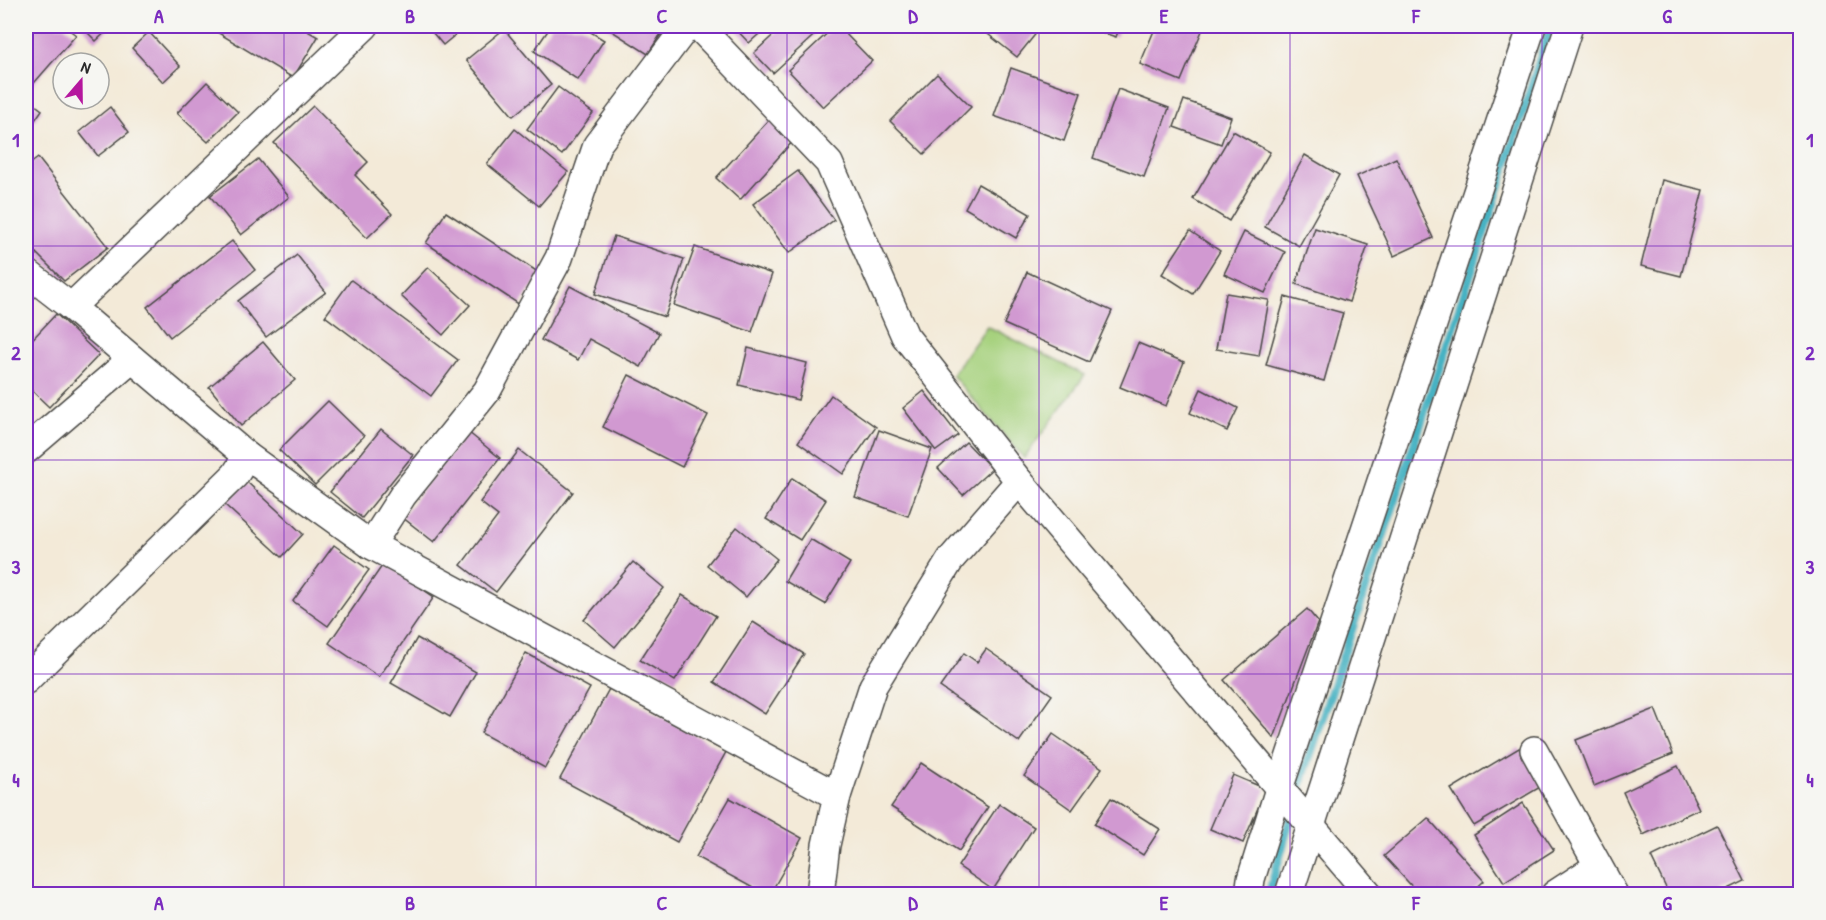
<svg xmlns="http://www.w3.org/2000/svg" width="1826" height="920" viewBox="0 0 1826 920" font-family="'Patrick Hand',sans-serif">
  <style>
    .green { fill: #a6d17d; stroke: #687e54; stroke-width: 1.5 }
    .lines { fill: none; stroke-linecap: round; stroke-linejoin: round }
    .stream { stroke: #46b2c3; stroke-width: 9 }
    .building { fill: #d199d1 }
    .minor-casing { stroke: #494845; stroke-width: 30 }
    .minor { stroke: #fff; stroke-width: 27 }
    .grid { fill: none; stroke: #7b2cbf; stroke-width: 1.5; stroke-opacity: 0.55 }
    .neatline { fill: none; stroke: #7b2cbf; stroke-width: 2 }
    .grid-label { font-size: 20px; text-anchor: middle; font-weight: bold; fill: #7b2cbf }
  </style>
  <rect width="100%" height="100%" fill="#f6f6f2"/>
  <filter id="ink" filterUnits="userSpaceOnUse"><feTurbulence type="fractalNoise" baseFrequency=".0167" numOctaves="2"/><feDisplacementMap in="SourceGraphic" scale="12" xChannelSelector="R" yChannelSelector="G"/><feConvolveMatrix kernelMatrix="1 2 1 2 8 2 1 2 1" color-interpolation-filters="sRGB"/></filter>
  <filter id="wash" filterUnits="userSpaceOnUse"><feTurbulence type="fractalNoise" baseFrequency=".008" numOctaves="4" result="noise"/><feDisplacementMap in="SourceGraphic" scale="24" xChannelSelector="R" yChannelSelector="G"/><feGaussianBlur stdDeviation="1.35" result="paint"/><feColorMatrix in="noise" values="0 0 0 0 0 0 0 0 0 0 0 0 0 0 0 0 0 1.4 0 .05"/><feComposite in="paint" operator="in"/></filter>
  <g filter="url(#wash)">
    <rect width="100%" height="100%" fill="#f3ead8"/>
    <path class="green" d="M987,326l98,49 -61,83 -72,-83z"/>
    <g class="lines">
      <path class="stream" d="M1269,894l29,-103 176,-527 77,-238"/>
    </g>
    <g id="blocks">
      <g class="building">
        <path d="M36,26h28l12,9 -48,55 -2,-2v-51z"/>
        <path d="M81,26h31l-16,15z"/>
        <path d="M207,26h92l19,11 -25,41z"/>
        <path d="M427,26h39l-23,19z"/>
        <path d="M551,26h30l23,14 -26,40 -44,-29z"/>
        <path d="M604,26h62l-18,28z"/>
        <path d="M733,26h35l-19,17z"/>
        <path d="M783,26l40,1 -50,46 -19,-20z"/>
        <path d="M835,26h3l34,35 -49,46 -35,-37z"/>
        <path d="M989,26h53l-25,31 -33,-26z"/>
        <path d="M1083,26h37l-4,11z"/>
        <path d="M1156,26h48l-23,55 -41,-17z"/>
        <path d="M504,29l47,56 -38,31 -47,-56z"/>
        <path d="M149,32l31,34 -17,16 -31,-34z"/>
        <path d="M1011,68l70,25 -17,48 -70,-25z"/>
        <path d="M937,74l34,33 -47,47 -34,-33z"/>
        <path d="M207,82l31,30 -30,30 -31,-29z"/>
        <path d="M558,87l35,26 -31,42 -35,-26z"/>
        <path d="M1118,89l51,19 -25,69 -51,-19z"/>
        <path d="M26,98l16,12 -16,23z"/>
        <path d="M1184,100l47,17 -10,27 -47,-17z"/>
        <path d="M313,106l55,56 -13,13 37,39 -25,24 -93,-95z"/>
        <path d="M110,107l19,25 -31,24 -19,-24z"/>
        <path d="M769,120l24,21 -53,59 -24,-22z"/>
        <path d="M515,129l53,43 -29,34 -52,-42z"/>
        <path d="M1233,131l37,21 -41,69 -36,-22z"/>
        <path d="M1305,155l34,20 -40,71 -34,-19z"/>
        <path d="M38,158l70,89 -44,34 -38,-38v-76z"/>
        <path d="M1396,158l37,80 -39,18 -37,-80z"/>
        <path d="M258,159l31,38 -48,38 -31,-39z"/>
        <path d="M798,171l36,49 -45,33 -36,-49z"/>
        <path d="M1662,180l41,10 -22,86 -40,-10z"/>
        <path d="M978,184l52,30 -14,24 -51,-30z"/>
        <path d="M446,212l95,62 -21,31 -94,-62z"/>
        <path d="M1315,228l53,17 -19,57 -53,-18z"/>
        <path d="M1190,231l30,20 -27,43 -31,-20z"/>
        <path d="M1244,232l41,20 -20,41 -41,-19z"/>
        <path d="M614,236l70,23 -19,58 -70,-23z"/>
        <path d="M232,241l23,29 -85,67 -23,-30z"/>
        <path d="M695,247l77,27 -20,58 -78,-27z"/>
        <path d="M297,255l29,37 -60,45 -28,-36z"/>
        <path d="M428,267l42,38 -27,30 -42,-39z"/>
        <path d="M1027,272l85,39 -23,51 -85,-38z"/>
        <path d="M351,280l107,80 -27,36 -106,-80z"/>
        <path d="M570,286l89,47 -18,34 -52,-28 -11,21 -37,-20z"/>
        <path d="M1226,293l43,7 -10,56 -43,-7z"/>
        <path d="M1285,297l58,16 -19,68 -58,-16z"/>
        <path d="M56,314l43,41 -50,52 -23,-22v-39z"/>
        <path d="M263,342l32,38 -54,46 -32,-39z"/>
        <path d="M1138,343l46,19 -18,44 -46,-19z"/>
        <path d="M748,348l59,15 -9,37 -59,-15z"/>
        <path d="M629,375l79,40 -26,52 -79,-40z"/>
        <path d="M1201,389l37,19 -11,23 -37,-18z"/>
        <path d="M924,391l34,44 -22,16 -33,-43z"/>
        <path d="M831,395l45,32 -33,47 -45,-32z"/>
        <path d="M328,401l36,35 -49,49 -36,-35z"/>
        <path d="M381,429l32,26 -51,63 -32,-26z"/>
        <path d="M879,430l53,19 -24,67 -53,-19z"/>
        <path d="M468,432l32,26 -66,84 -32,-25z"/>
        <path d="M966,442l26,27 -29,26 -25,-27z"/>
        <path d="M519,450l54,42 -77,100 -35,-27 37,-49 -18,-14z"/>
        <path d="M792,478l34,22 -26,40 -34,-21z"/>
        <path d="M247,482l56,52 -21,23 -57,-52z"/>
        <path d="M737,527l40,32 -31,38 -39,-32z"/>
        <path d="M810,539l40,24 -25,41 -40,-23z"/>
        <path d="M334,545l35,25 -41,56 -35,-25z"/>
        <path d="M633,562l31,26 -49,59 -31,-27z"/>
        <path d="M384,563l50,34 -55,80 -50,-34z"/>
        <path d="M682,595l34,21 -41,65 -35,-21z"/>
        <path d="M1307,609l11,13 -44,116 -50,-58z"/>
        <path d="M753,622l51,32 -39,60 -51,-32z"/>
        <path d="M417,638l59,34 -26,45 -59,-34z"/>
        <path d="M986,649l66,46 -33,47 -79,-55 24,-34 13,9z"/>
        <path d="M526,653l64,35 -45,80 -64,-35z"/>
        <path d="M609,689l117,63 -49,90 -117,-63z"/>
        <path d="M1655,709l18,45 -79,32 -18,-46z"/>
        <path d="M1053,734l49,34 -30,42 -48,-34z"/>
        <path d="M1519,748l23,38 -68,40 -23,-37z"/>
        <path d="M921,763l67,44 -29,44 -68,-44z"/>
        <path d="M1678,766l21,43 -56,26 -20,-43z"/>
        <path d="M1233,775l33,14 -23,54 -33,-14z"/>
        <path d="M730,798l72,40 -32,56h-6l-68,-37z"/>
        <path d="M1111,798l49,31 -17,26 -49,-31z"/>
        <path d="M1523,803l31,47 -50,32 -30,-47z"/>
        <path d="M999,804l35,23 -41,63 -35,-24z"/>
        <path d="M1428,818l56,63 -14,13h-51l-35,-38z"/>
        <path d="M1717,825l28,56 -27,13h-49l-18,-37z"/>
      </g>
    </g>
  </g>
  <g filter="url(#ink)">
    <use href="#blocks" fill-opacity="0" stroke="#494845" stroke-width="1.5"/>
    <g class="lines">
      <defs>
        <g id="minor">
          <path d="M698,26l131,137 76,173 114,145 350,413"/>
          <path d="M26,272l45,35 176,149 124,89 466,251 36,-110 78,-127 68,-78"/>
          <path d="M71,307l294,-281"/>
          <path d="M26,450l106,-91"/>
          <path d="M371,545l32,-50 84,-104 72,-133 38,-113 90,-119"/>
          <path d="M26,680l209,-205 12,-19"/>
          <path d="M1534,750l80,144"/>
          <path d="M820,894l6,-49 11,-49"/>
          <path d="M1249,894l2,-15 28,-90 253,-763"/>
          <path d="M1289,894l280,-868"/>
          <path d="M1555,894l43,-28"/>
        </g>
      </defs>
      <use href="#minor" class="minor-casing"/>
      <use href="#minor" class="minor"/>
    </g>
  </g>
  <path class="grid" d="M284,26v868M536,26v868M787,26v868M1039,26v868M1290,26v868M1542,26v868M26,246h1774M26,460h1774M26,674h1774"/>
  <rect width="1826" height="920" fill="none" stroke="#f6f6f2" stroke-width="66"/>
  <g transform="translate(81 81) rotate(20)"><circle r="28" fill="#f6f6f2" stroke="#a5a5a2" stroke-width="1.5"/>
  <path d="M0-4.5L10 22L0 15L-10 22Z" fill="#b5179e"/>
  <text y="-9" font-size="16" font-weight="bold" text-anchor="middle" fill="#2b2b2b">N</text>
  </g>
  <rect x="33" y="33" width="1760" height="854" class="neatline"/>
  <g class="grid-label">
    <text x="159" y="23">A</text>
    <text x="410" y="23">B</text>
    <text x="662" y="23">C</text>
    <text x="913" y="23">D</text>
    <text x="1164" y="23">E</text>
    <text x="1416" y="23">F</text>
    <text x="1667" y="23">G</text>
    <text x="16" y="147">1</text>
    <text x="1810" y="147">1</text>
    <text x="16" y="360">2</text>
    <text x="1810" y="360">2</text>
    <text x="16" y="574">3</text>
    <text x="1810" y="574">3</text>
    <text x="16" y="787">4</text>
    <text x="1810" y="787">4</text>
    <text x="159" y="910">A</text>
    <text x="410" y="910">B</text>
    <text x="662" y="910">C</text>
    <text x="913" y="910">D</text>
    <text x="1164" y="910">E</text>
    <text x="1416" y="910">F</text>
    <text x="1667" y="910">G</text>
  </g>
</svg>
